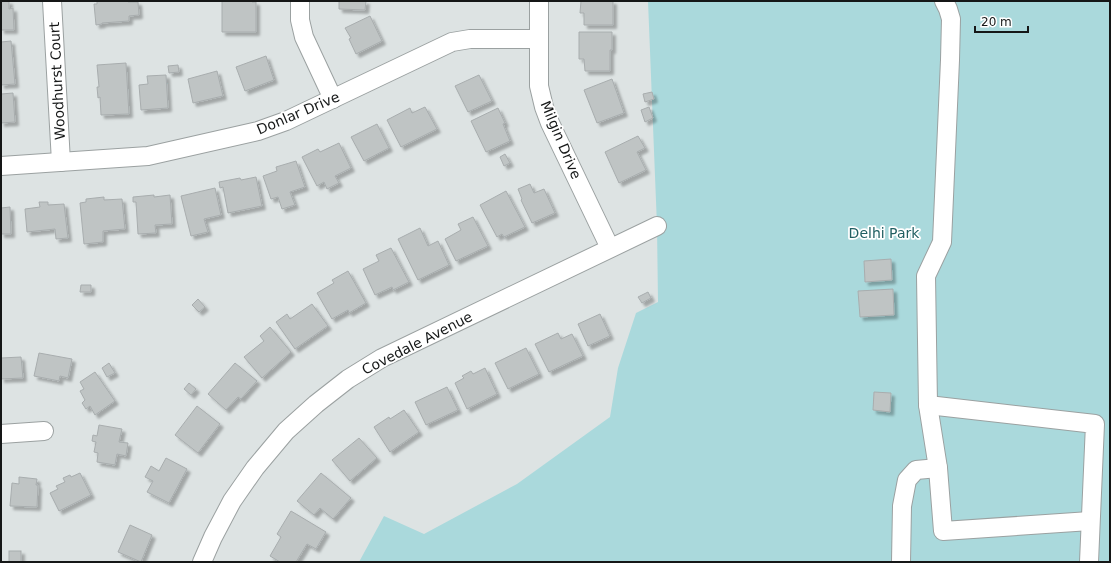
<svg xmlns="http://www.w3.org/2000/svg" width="1111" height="563" viewBox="0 0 1111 563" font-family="'DejaVu Sans',sans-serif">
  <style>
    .green { fill: #aad9dc }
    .building { fill: #bfc4c4; stroke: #a8adae; filter: url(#shadow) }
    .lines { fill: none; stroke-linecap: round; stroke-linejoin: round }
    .minor-casing { stroke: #9ba1a1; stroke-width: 20 }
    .minor { stroke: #fff; stroke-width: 18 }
    .labels { text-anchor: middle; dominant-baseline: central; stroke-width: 3.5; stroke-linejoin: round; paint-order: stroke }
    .street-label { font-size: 14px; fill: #151717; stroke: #fff }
    .park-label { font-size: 14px; fill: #205f62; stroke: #fff }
  </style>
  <defs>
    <filter id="shadow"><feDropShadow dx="3.5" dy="3.5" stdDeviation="1" flood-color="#0004"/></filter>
  </defs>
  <rect width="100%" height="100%" fill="#dde3e3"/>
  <path class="green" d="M648,1h462v561h-751l25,-46 40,18 93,-50 93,-67 8,-49 18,-55 22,-11 -1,-76z"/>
  <g class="building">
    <path d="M1,1h8v8l4,-1 1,22h-13z"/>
    <path d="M97,1h31v1h10l1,13 -10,1v5l-27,2v1l-6,1 -2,-21h3z"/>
    <path d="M222,1h30v1h4v30h-34z"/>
    <path d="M339,1h27l-1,9 -26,-1z"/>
    <path d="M581,1h32v24h-29v-12h-4z"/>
    <path d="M370,16l12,25 -26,13 -7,-15 2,-1 -6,-10z"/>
    <path d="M579,32h33v18h-2v21h-25l-1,-12h-5z"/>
    <path d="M11,41l4,43 -14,1v-43z"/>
    <path d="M266,56l8,24 -29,11 -9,-24z"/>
    <path d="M126,63l3,51 -28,1 -1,-18 -2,1 -1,-11h2l-2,-22z"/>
    <path d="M178,65l1,7 -10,1 -1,-7z"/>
    <path d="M217,71l6,25 -30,7 -5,-24z"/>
    <path d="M166,75l2,33 -27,2 -2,-25 9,-1 -1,-8z"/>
    <path d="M479,75l13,26 -24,11 -13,-26z"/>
    <path d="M612,79l12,34 -27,10 -13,-33z"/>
    <path d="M652,92l2,7 -9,3 -2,-8z"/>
    <path d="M13,93l2,29 -14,1v-29z"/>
    <path d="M425,107l12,22 -36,18 -14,-27 23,-12 2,5z"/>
    <path d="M649,107l4,11 -8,4 -4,-12z"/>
    <path d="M498,108l7,15 -2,1 7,17 -24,11 -15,-31z"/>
    <path d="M377,124l12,24 -25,13 -13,-24z"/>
    <path d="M638,136l7,12 -8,4 9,18 -27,13 -14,-31z"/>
    <path d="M339,143l12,25 -16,8 4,7 -12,6 -3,-7 -7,4 -15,-29 16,-8 2,3z"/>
    <path d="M505,154l5,9 -6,3 -4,-9z"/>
    <path d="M296,161l9,26 -15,5 5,13 -13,4 -4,-12 -7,2 -8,-23 14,-5 -1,-4z"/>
    <path d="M256,177l6,29 -34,7 -5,-26 -3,1 -1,-6 21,-4 1,2z"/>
    <path d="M530,184l4,9 10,-4 11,24 -23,10 -11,-23 1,-1 -4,-10z"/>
    <path d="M215,188l6,27 -17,4 4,13 -17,4 -10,-40z"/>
    <path d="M506,191l19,36 -21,10 -2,-3 -5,3 -17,-32z"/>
    <path d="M154,195v2l16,-2 2,29 -17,1 1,8 -18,1 -2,-32h-3v-5z"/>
    <path d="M104,197v3l18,-1 3,30 -22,2v11l-19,2 -4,-41 6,-1v-3z"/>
    <path d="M39,202h9v3l16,-1 4,34 -12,1 -1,-10 -28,3 -2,-23 15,-2z"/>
    <path d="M10,207l1,27h-10v-26z"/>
    <path d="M473,217l15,29 -32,15 -11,-22 16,-9 -3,-6z"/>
    <path d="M420,228l8,18 10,-5 11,24 -31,15 -20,-41z"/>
    <path d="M391,248l18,34 -16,8 -1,-3 -17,8 -12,-26 16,-8 -3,-6z"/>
    <path d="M891,259l1,21 -27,2 -1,-21z"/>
    <path d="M348,271l18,32 -17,10 -1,-3 -16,9 -15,-26 17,-10 -2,-3z"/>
    <path d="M81,285h10v7h-11z"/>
    <path d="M893,289l1,26 -34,2 -2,-26z"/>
    <path d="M648,292l3,6 -9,5 -4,-6z"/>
    <path d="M198,299l7,8 -6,5 -7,-7z"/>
    <path d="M312,304l16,22 -33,23 -19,-27 11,-8 3,5z"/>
    <path d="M600,314l10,22 -22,10 -10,-22z"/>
    <path d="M270,327l21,25 -29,26 -18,-21 20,-16 -4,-5z"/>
    <path d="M558,333l3,6 11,-5 11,22 -34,16 -14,-28z"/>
    <path d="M526,348l13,26 -31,15 -13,-26z"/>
    <path d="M39,353l33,6 -4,19 -8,-2 -1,5 -25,-5z"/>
    <path d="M21,357l2,21 -22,1v-21z"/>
    <path d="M109,363l6,10 -8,4 -5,-9z"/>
    <path d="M235,363l22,18 -16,18 -3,-2 -12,13 -18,-16z"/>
    <path d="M485,368l12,26 -30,15 -12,-26 9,-5 -2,-2 9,-5 2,3z"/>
    <path d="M95,372l20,29 -20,14 -5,-9 -4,3 -4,-6 3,-3 -5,-9 4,-2 -4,-7z"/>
    <path d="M189,383l7,6 -5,6 -7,-6z"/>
    <path d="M447,387l11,23 -32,15 -11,-23z"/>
    <path d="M874,392l17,1 -1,19 -17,-2z"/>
    <path d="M197,406l23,18 -22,29 -23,-18z"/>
    <path d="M404,410l15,22 -29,20 -16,-25 15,-10 1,2z"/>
    <path d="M99,425l23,4 -3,13 9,1 -2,13 -9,-2 -2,11 -18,-3 1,-9 -4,-1 2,-10 -4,-1 1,-6 4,1z"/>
    <path d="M359,438l18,20 -27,23 -18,-21z"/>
    <path d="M166,458l21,11 -18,34 -22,-11 6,-11 -8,-4 6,-11 8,5z"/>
    <path d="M80,473l11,22 -32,16 -9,-18 8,-4 -2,-3 9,-4 -2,-4 7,-3 1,2z"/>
    <path d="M321,473l30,25 -18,21 -13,-11 -6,7 -17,-14z"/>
    <path d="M19,477l18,2 -1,6h2l-1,22 -27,-1 2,-23 7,1z"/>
    <path d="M291,511l35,21 -10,17 -9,-5 -11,18h-16l-10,-6 11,-19 -4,-3z"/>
    <path d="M130,525l22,10 -11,27 -23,-10z"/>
    <rect x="9" y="551" width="12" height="11"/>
  </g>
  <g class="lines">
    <defs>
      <g id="minor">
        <path d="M52,1l9,161"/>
        <path d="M300,1v19l4,17 29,62"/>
        <path d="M539,1v85l5,21 6,16 60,125"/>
        <path d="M944,1l4,8 3,10 -1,41 -8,182 -16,34 2,129 10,63 5,63 147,-10"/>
        <path d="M1,166l147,-10 110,-25 28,-10 166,-79 18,-3h68"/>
        <path d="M928,405l167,19 -6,138"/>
        <path d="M1,434l43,-3"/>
        <path d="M202,562l11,-25 19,-36 23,-33 31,-37 30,-27 32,-25 34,-21 275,-132"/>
        <path d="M901,562l1,-56 5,-26 9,-10 22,-2"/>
      </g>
    </defs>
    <use href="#minor" class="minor-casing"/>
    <use href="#minor" class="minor"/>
  </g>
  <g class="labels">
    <g class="street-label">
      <text transform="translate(57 81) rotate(-93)">Woodhurst Court</text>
      <text transform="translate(298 113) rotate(-23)">Donlar Drive</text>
      <text transform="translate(561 140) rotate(67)">Milgin Drive</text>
      <text transform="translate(417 343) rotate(-27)">Covedale Avenue</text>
    </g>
    <g class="park-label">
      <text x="884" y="233">Delhi Park</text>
    </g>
  </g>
  <rect width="1111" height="563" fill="none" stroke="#151717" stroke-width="4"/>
  <path d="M975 26v6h53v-6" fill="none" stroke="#151717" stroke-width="2"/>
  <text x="981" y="26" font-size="12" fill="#151717" stroke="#ffffff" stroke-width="3" paint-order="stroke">20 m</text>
</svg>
